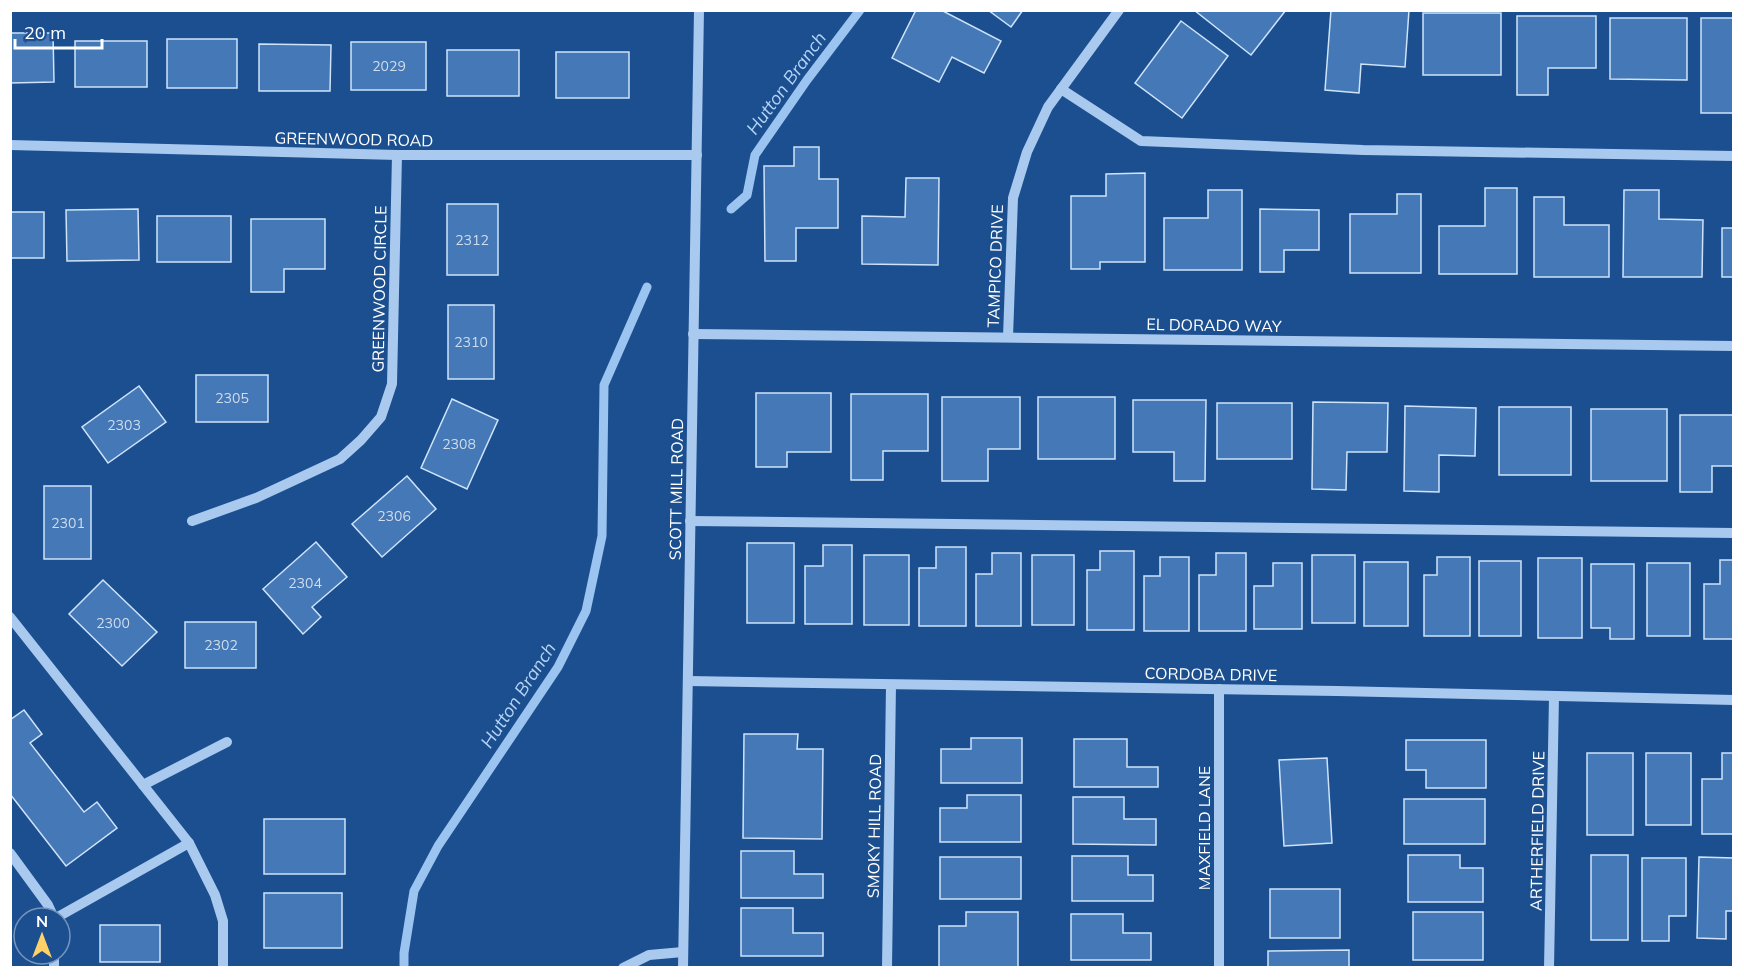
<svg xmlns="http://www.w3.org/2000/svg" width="1744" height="978" viewBox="0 0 1744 978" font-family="Mulish,sans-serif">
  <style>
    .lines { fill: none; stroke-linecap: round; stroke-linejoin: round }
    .stream { stroke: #9cc4f0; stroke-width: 9 }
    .building { fill: #4478b7; stroke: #cfe3fa; stroke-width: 1.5 }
    .minor { stroke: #a9c9ee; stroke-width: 10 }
    .labels { text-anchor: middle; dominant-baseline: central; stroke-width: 5; stroke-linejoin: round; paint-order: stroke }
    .number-label { font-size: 14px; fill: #d0dded }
    .street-label { font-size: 16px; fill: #fff; stroke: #1b4f8f }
    .water-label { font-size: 18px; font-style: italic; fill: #b5d3f5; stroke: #1b4f8f }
  </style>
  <rect width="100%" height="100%" fill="#1b4f8f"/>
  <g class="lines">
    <g class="stream">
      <path d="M731,209l16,-14 8,-40 52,-75 53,-70"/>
      <path d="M404,968v-15l10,-62 24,-45 120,-179 28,-56 16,-75 2,-151 43,-98"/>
    </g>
  </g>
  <g class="building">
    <path d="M916,10h25l60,31 -17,32 -32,-16 -13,25 -47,-24z"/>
    <path d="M988,10h35l-12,17z"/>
    <path d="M1194,10h92l-35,45z"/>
    <path d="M1331,10h78l-4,57 -44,-3 -2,29 -34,-3z"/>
    <rect x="1423" y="13" width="78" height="62"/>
    <path d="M1517,16h79v52h-48v27h-31z"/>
    <path d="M1610,18h77v62l-77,-1z"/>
    <rect x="1701" y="18" width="33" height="95"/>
    <path d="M1181,21l47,35 -46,62 -47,-35z"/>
    <path d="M10,33h43l1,49 -44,1z"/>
    <rect x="167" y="39" width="70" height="49"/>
    <rect x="75" y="41" width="72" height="46"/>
    <rect x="351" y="42" width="75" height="48"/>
    <path d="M259,44l72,1 -1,46h-71z"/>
    <rect x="447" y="50" width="72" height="46"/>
    <rect x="556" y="52" width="73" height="46"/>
    <path d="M794,147h25v32h19v49h-42v33h-31l-1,-95h30z"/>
    <path d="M1145,173v89h-45v7h-29v-73h35v-22z"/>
    <path d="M906,178h33l-1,87 -76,-1v-48l43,1z"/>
    <path d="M1485,188h32v86h-78v-48h46z"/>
    <path d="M1208,190h34v80h-78v-52h44z"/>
    <path d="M1624,190h35v29l44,1 -1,57h-79z"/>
    <path d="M1397,194h24v79h-71v-59h47z"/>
    <path d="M1534,197h30v28h45v52h-75z"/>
    <rect x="447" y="204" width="51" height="71"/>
    <path d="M138,209l1,51 -72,1 -1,-51z"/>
    <path d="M1260,209l59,1v40h-35v22h-24z"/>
    <rect x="10" y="212" width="34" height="46"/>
    <rect x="157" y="216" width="74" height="46"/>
    <path d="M251,219h74v50h-41v23h-33z"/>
    <rect x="1722" y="228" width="12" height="49"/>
    <rect x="448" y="305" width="46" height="74"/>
    <rect x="196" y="375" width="72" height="47"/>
    <path d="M139,386l27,36 -58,41 -26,-36z"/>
    <path d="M756,393h75v59h-44v15h-31z"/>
    <path d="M851,394h77v57h-45v29h-32z"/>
    <path d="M942,397h78v52h-32v32h-46z"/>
    <rect x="1038" y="397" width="77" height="62"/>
    <path d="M452,399l46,21 -31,69 -46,-21z"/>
    <path d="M1133,400h73l-1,81h-31v-29h-41z"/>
    <path d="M1313,402l75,1 -1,49h-40l-1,38 -34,-1z"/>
    <rect x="1217" y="403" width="75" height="56"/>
    <path d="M1405,406l71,2 -1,48 -36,-1v37l-35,-1z"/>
    <rect x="1499" y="407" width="72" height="68"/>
    <rect x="1591" y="409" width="76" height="72"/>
    <path d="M1680,415h54v51h-22v26h-32z"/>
    <path d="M407,476l29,33 -54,48 -30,-33z"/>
    <rect x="44" y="486" width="47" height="73"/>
    <path d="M316,542l31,35 -35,30 9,10 -18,17 -40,-45z"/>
    <rect x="747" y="543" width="47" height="80"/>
    <path d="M823,545h29v79h-47v-58h18z"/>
    <path d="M936,547h30v79h-47v-58h17z"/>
    <path d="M1100,551h34v79h-47v-60h13z"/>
    <path d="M992,553h29v73h-45v-52h16z"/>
    <path d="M1216,553h30v78h-47v-56h17z"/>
    <rect x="864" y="555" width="45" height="70"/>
    <rect x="1032" y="555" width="42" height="70"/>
    <rect x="1312" y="555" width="43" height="68"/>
    <path d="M1160,557h29v74h-45v-55h16z"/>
    <path d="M1437,557h33v79h-46v-61h13z"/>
    <rect x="1538" y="558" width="44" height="80"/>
    <path d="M1720,560h14v79h-30v-55h16z"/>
    <rect x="1479" y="561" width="42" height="75"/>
    <rect x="1364" y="562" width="44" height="64"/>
    <path d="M1273,563h29v66h-48v-43h19z"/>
    <rect x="1647" y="563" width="43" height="73"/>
    <path d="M1591,564h43v75h-24v-11h-19z"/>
    <path d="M103,580l54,52 -35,34 -53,-52z"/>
    <rect x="185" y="622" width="71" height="46"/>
    <path d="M24,710l18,24 -12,9 54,69 13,-10 20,26 -51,38 -56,-72v-74z"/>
    <path d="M744,734h54l-1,15h26l-1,90 -79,-1z"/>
    <path d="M971,738h51v45h-81v-34h30z"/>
    <path d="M1074,739h53v28h31v20h-84z"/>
    <path d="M1406,740h80v48h-60v-18h-20z"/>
    <rect x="1587" y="753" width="46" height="82"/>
    <rect x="1646" y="753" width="45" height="72"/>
    <path d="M1722,753h12v81h-32v-55h20z"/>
    <path d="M1327,758l5,85 -48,3 -5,-86z"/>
    <path d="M967,795h54v47h-81v-34h27z"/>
    <path d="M1073,797h51v22h32v26l-83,-1z"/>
    <rect x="1404" y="799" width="81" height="45"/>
    <rect x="264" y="819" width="81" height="55"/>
    <path d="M741,851h53v23h29v24h-82z"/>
    <path d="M1408,855h52v13h23v34h-75z"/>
    <rect x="1591" y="855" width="37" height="85"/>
    <path d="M1072,856h56v19h25v26h-81z"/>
    <rect x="940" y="857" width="81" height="42"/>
    <path d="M1699,857l35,1v53h-8v28l-29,-1z"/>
    <path d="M1642,858h44v58h-17v25h-27z"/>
    <rect x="1270" y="889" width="70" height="49"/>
    <rect x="264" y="893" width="78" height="55"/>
    <path d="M741,908h52v25h30v23h-82z"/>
    <path d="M966,912h52v56h-79v-42h27z"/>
    <rect x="1413" y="912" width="70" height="48"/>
    <path d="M1071,914h52v19h28v27h-80z"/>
    <rect x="100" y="925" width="60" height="37"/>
    <path d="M1349,950v18h-81v-17z"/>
  </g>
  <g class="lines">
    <g class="minor">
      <path d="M1061,89l80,52 222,9 371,6"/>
      <path d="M10,145l387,10h300"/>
      <path d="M693,334l1041,12"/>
      <path d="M1008,337l5,-139 14,-46 21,-45 71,-97"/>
      <path d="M192,521l64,-23 84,-39 21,-19 20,-23 11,-33 5,-229"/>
      <path d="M690,521l1044,12"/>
      <path d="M10,617l179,226 26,52 8,26v47"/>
      <path d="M688,681l649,10 397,9"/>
      <path d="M1219,689v279"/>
      <path d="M143,785l84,-43"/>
      <path d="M10,853l38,52 6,13"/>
      <path d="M56,918l133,-75"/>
      <path d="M54,968v-14"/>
      <path d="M623,968l26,-13 34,-3"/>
      <path d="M683,968l16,-958"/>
      <path d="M887,968l4,-283"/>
      <path d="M1549,968l5,-272"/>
    </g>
  </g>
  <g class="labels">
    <g class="number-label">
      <text x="389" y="66">2029</text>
      <text x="472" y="240">2312</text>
      <text x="471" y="342">2310</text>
      <text x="232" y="398">2305</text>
      <text x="124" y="425">2303</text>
      <text x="459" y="444">2308</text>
      <text x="394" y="516">2306</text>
      <text x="68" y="523">2301</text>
      <text x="305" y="583">2304</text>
      <text x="113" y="623">2300</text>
      <text x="221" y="645">2302</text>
    </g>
    <g class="street-label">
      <text transform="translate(354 139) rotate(1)">GREENWOOD ROAD</text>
      <text transform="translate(995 266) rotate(-88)">TAMPICO DRIVE</text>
      <text transform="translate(379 289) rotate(-89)">GREENWOOD CIRCLE</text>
      <text transform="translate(1214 325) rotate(1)">EL DORADO WAY</text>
      <text transform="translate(676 489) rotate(-89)">SCOTT MILL ROAD</text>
      <text transform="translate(1211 674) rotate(1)">CORDOBA DRIVE</text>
      <text transform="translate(874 826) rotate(-89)">SMOKY HILL ROAD</text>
      <text transform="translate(1204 828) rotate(-90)">MAXFIELD LANE</text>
      <text transform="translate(1537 831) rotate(-89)">ARTHERFIELD DRIVE</text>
    </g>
    <g class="water-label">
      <text transform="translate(786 83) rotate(-54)">Hutton Branch</text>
      <text transform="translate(518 695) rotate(-57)">Hutton Branch</text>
    </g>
  </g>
  <rect width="1744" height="978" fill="none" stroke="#ffffff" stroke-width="24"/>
  <g transform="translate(42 936)"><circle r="28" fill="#1b4f8f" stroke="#7695bc" stroke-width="1.5"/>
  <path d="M0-4.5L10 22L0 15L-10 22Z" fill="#ffd166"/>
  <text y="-9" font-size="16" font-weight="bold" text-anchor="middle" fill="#ffffff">N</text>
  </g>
  <path d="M15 39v9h87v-9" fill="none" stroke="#ffffff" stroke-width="3"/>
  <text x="24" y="39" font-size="18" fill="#ffffff" stroke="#1b4f8f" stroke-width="4.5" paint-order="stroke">20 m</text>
</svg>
